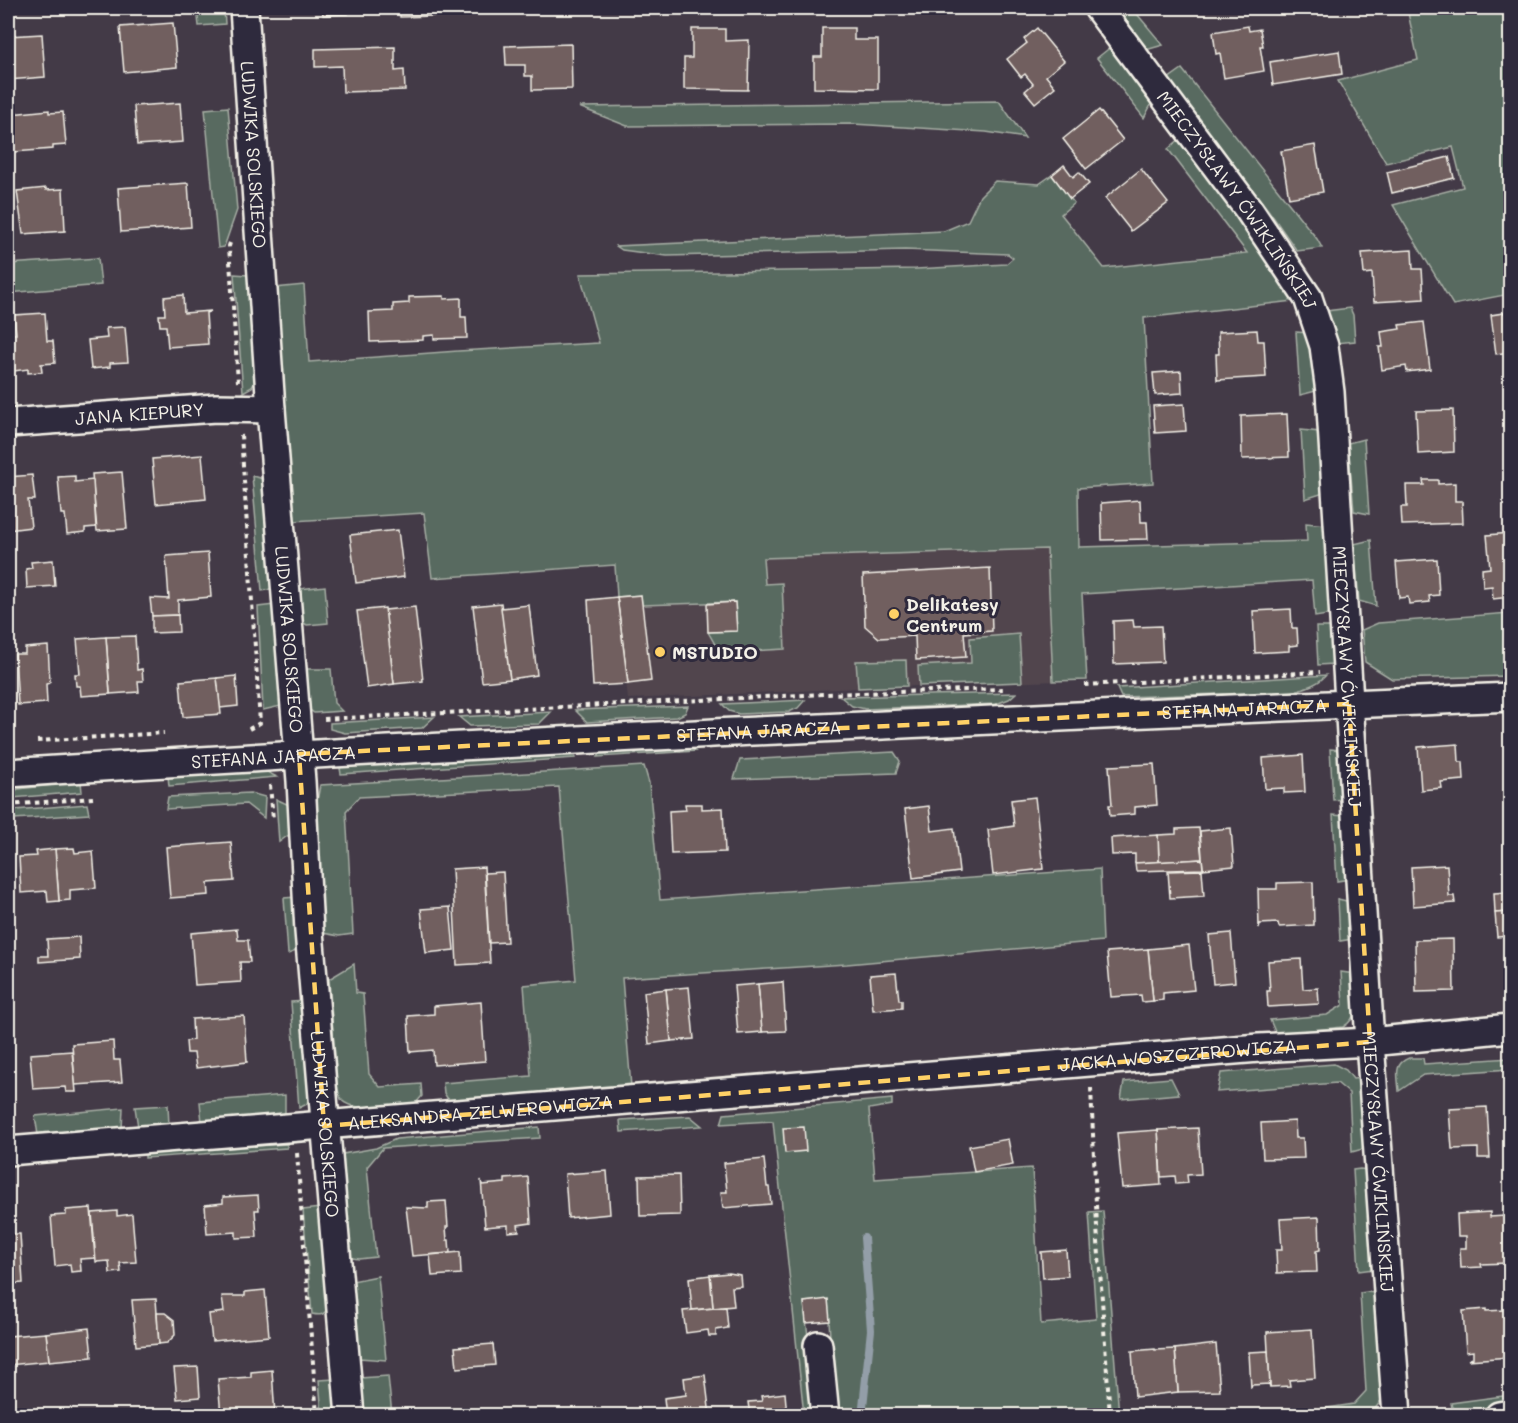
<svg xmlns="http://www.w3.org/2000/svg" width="1518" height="1423" viewBox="0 0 1518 1423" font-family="Mali,sans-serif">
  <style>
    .built { fill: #51454e }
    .green { fill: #596a61; stroke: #a6aea4; stroke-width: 1.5 }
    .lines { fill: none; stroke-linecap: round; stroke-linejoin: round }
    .stream { stroke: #939ea8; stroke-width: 8 }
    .building { fill: #715e5e; stroke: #f4f1e8; stroke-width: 1.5 }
    .street-casing { stroke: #f4f1e8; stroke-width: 32 }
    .path { stroke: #f4f1e8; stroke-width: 4; stroke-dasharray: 4.5 4.5; stroke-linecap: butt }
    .street { stroke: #2f2a3d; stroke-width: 27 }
    .marked { fill: none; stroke: #ffd166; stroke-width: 4.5; stroke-dasharray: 12 8; stroke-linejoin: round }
    .poi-dot { fill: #ffd166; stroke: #2f2a3d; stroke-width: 2 }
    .labels { text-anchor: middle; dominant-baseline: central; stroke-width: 6; stroke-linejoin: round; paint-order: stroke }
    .street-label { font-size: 18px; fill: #f4f1e8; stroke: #2f2a3d }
    .poi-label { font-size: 18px; font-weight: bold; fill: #f4f1e8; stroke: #2f2a3d; text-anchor: start }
  </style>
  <rect width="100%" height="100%" fill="#433a47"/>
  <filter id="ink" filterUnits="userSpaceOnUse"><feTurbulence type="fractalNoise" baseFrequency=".0167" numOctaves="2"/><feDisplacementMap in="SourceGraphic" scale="12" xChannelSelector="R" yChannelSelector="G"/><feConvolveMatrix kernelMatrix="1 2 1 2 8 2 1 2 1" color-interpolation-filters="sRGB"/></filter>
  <g filter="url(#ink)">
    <path class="built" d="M1079,548l8,132 -229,8 -230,11 -11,-102 146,-39z"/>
    <g class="green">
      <path d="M197,8h27l1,16 -26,2z"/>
      <path d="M1114,8h18l31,37 -17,5 -33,-41z"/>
      <path d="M1407,8h103v286l-57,11 -60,-100 70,-18 -10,-40 -67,16 -48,-82 80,-21z"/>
      <path d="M1112,46l41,55 -9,17 -47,-60z"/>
      <path d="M1182,69l135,170 5,9 -25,3 -28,-40 -101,-132z"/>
      <path d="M999,101l26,37 -39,-6 -133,-8 -226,2 -48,-19z"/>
      <path d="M228,107l9,103 -13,37 -6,1 -13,-139z"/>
      <path d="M1182,137l45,61 67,103 -150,17 9,165 -75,5 1,59 228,-6 -1,-18 21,2 6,89 -18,3 -3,-37 -230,14 5,86 -34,1 -6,-132 -284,9 2,26 17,-1 3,66 -65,4 -12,-21 29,-1 -2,-29 -93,3 -1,-10 -24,2 -2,-32 -183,13 -8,-65 -131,8 -18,-233 29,-3 5,77 149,-11 141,-8 -19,-69 336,-5 90,-5 7,-6 -5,-4 -103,-4 -238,6 -45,-6 -6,-4 328,-15 24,-10 12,-25 15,-15 44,3 13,-9 22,28 -13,11 43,54 143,-15 -79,-104z"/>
      <path d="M98,258l3,27 -93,8v-29z"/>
      <path d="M234,274l14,1 7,107 -3,5 -9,5z"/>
      <path d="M1350,308l3,7 2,26 -19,2 -10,-32z"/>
      <path d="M1296,332l14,1 4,20 2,38 -16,4z"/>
      <path d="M1301,430l19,2 7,60 -22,7z"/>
      <path d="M1364,439l5,75 -15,-3 -6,-68z"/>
      <path d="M252,476l12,3 9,108 -5,3 -6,1z"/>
      <path d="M1371,540l5,66 -17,-5 -5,-57z"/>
      <path d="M325,586l3,37 -21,2 -5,-3 -2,-33z"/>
      <path d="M274,605l7,101 -18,4 -5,-103z"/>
      <path d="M1510,613v63l-118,3 -27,-17 -3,-32 16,-7z"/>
      <path d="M1316,627h18v37l-16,1z"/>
      <path d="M1019,634l3,48 -103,4 -1,-20 53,-3 -1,-25z"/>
      <path d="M906,660l1,26 -49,2 -2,-27z"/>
      <path d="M305,669h26l3,34 8,8 -28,2 -4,-3z"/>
      <path d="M1326,675c-8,10 -22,13 -35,17l-170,5 -4,-9z"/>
      <path d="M1016,693l-7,6 -13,5 -131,5 -13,-3 -11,-9z"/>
      <path d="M805,700l-7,8 -9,4 -50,2 -10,-3 -7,-7z"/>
      <path d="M688,706l-3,7 -8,4 -90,5 -12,-12z"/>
      <path d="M551,712l-12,12 -69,2 -11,-9z"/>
      <path d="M434,717l-12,11 -77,5 -15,-4v-6z"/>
      <path d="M689,746l6,5 -97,6 4,-6z"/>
      <path d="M1330,749l11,1 3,49 -11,1z"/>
      <path d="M574,752l1,6 -234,16 -1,-6 4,-4z"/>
      <path d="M894,752l6,9 -4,12 -162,6 6,-19z"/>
      <path d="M644,766l5,17 11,117 440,-31 3,72 -256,23 -225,14 9,109 -182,14 -5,-8 -1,-10 88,-7 -7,-91 52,-5 -17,-193 -200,10 -13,14 7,123 -14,2 -16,-3 -8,-121 5,-27z"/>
      <path d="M265,771l12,6 -108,9 -1,-10z"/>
      <path d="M81,782l1,10 -70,6 1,-5 5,-4z"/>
      <path d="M250,793l15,4 -1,21 -18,-14 -80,5 2,-12z"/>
      <path d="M276,799l13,6 1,29 -11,8z"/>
      <path d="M87,804l2,10 -75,5 1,-9z"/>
      <path d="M1333,815l12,1 4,63 -12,2z"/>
      <path d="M296,897l3,53 -11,4 -4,-56z"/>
      <path d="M1338,899l13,3 1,37 -12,2z"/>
      <path d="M354,964l2,29 7,1 6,80 11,13 41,-3 1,12 -7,8c-16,2 -64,10 -74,-5 -2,-4 -3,-10 -4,-14l-8,-106z"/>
      <path d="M1341,972l14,2c1,20 7,42 -12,53l-67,7 -6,-14 57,-5 16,-10z"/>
      <path d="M307,1001l4,88 -4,15 -8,4 -8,-106z"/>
      <path d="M1409,1058h14l1,6 86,-6v11l-87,6 -24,16c-1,-15 -6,-27 10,-33z"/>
      <path d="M1334,1064l12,6 7,9 8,-1 5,70 -14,4 -3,-59 -12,-10 -120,9 4,-19z"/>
      <path d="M1171,1078l8,16 -58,5 3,-17z"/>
      <path d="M285,1095v20l-83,7 -2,-20z"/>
      <path d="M892,1099v6l-23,4 6,70 157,-11 9,156 55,-5 -7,-107 14,-1 16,204h-285l-6,-115 -24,2 13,113h-13l-31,-294 -52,3 3,-10z"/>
      <path d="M168,1105l1,21 -31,1 -3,-20z"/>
      <path d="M123,1108l-1,21 -84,6 -3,-19z"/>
      <path d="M690,1116l12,10 -81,6 -1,-12z"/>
      <path d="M539,1127l1,11 -157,10 -16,19 9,90 -17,2 -13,-2 -4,-11 1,-92 33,-6 20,-9z"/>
      <path d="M287,1144v4l-142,10v-5z"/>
      <path d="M1360,1169l8,1 5,99 -14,2 -6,-101z"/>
      <path d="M320,1208l9,99c-5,8 -8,9 -17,7l-9,-104z"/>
      <path d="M378,1276l8,84 -27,-2 -7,-77z"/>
      <path d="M1367,1292l8,1 7,106 -12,17h-76l-1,-3 61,-9 12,-13 -6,-98z"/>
      <path d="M388,1376l4,39h-28l-4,-37z"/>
      <path d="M335,1379l2,36h-15l-3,-35z"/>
      <path d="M1510,1395v9l-57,9 -2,-10z"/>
    </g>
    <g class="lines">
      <path class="stream" d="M862,1416l9,-86 -7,-92"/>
    </g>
    <g class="building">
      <path d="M322,8h46l-20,2v4l-25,1z"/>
      <path d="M400,8h33v8l-33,1z"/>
      <path d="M173,23l4,44 -53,5 -4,-45z"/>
      <path d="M1248,26l1,5 11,-2 3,17h-3l4,25 -40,7 -4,-25 -4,1 -3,-22z"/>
      <path d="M822,28h32v12h24v49l-64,-1v-31h8z"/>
      <path d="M1037,28l27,33 -18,15 9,11 -20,16 -10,-12 8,-7 -8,-10 -4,3 -14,-18 20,-16 -3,-4z"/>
      <path d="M692,29h33v12l24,-1 -1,50 -64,-1v-31h8z"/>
      <path d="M42,34l3,43 -37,3v-44z"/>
      <path d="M571,44l1,45 -40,1v-14h-7v-11h-19l-1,-19z"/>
      <path d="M395,47v24l9,-1 1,20 -62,2 -1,-26 -27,1v-18z"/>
      <path d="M1339,51l3,23 -69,11 -3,-23z"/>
      <path d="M180,103l3,39 -46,3 -3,-39z"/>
      <path d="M49,110v3l14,-1 3,33 -13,1v3l-39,3 -3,-38z"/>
      <path d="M1099,110l24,30 -37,29 -23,-30z"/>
      <path d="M1315,145l8,47 -34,6 -8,-47z"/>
      <path d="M1449,157l5,21 -62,15 -5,-21z"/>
      <path d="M1064,165l9,12 6,-5 10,12 -19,15 -18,-24z"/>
      <path d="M1141,169l27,34 -37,28 -26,-33z"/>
      <path d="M188,183l3,44 -70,5 -3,-44z"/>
      <path d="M46,188v2l17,-1 2,42 -42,3 -6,-43z"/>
      <path d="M1412,250l1,19h9l2,30 -50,3 -2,-29 -8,1 -2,-21z"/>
      <path d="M183,295l1,18 27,-2 -5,2 2,31 -40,3 -2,-21h-6l-1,-11h6l-1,-18z"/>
      <path d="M444,296v3l17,-1v19h5l1,21 -33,1v-4l-11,1v4l-53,2 -1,-30 24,-1v-7l16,-1v-6z"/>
      <path d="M1510,312v40l-14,2 -5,-39z"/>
      <path d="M45,313l2,28h6l2,22 -14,1 1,8 -14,1v-4l-14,2 -3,-37h5l-2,-19z"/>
      <path d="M1424,322l6,47 -23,3 -1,-6 -24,4 -3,-23h4l-2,-15 19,-3 -1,-4z"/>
      <path d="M125,327l3,35 -18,1v4l-19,2 -3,-29 19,-2 -1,-10z"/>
      <path d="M1257,330l1,11h6l2,36 -49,3 -1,-26h3l-1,-22z"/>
      <path d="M1181,371l1,22 -27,2 -2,-22z"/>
      <path d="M1184,404l2,27 -31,2 -2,-27z"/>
      <path d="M1453,410l1,42 -36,2 -2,-43z"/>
      <path d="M1287,414l2,43 -47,2 -1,-43z"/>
      <path d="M202,455l4,44 -50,5 -4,-45z"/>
      <path d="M122,472l5,57 -30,2 -5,-57z"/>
      <path d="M32,475l3,25h-7l3,27 -23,3v-53z"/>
      <path d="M75,476v6l18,-2 3,47 -11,1v4l-18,2 -2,-20h-4l-3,-37z"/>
      <path d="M1423,480h15v4l17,-1v18h7l1,22 -61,2 -1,-18h6l-1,-22h18z"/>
      <path d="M1140,500l1,22h6l1,17 -46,1 -1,-37z"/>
      <path d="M398,530l6,47 -48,6 -6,-48z"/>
      <path d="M1510,533v64l-17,2 -1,-13 -9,1 -1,-18 8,-1 -3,-33z"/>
      <path d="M208,553l3,44 -33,3v15l-26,1 -2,-18 19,1 -3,-43z"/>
      <path d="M1437,559l2,36 -10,1 1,6 -21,2 -1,-7 -9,1 -3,-36z"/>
      <path d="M53,560l2,26 -28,2 -1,-19 6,-1 -1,-6z"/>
      <path d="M990,568l2,63 -28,2 2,24 -50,3 -1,-24 -36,2 -14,-12 -2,-51z"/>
      <path d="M641,595l10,86 -23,3 -11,-87z"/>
      <path d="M617,597l11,87 -35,2 -5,-86z"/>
      <path d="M735,602l2,29 -29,1 -1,-28z"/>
      <path d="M501,603l9,76 -28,3 -9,-76z"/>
      <path d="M529,605l8,70 -27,4 -9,-71z"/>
      <path d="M415,607l8,74 -29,3 -9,-74z"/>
      <path d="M385,608l9,76 -27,4 -10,-77z"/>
      <path d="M1291,609l1,19h5l1,17 -9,1v5l-34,2 -2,-42z"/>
      <path d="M178,615l1,17 -27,1v-17z"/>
      <path d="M1133,620l1,7 27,-1 2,36 -49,2 -1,-43z"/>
      <path d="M135,636l2,34 5,-1 1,12h-5l1,11 -29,2 -4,-57z"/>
      <path d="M106,637l4,57 -29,2 -1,-10h-4l-1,-12h5l-3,-35z"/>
      <path d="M48,646l2,37 -4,1 1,19 -29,2 -3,-51h10v-6z"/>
      <path d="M236,676l2,30 -18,2 -3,-30z"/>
      <path d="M217,678l4,36 -38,3 -3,-36z"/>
      <path d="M1458,744l1,18h4l1,18 -23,2 1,6 -21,2 -3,-43z"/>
      <path d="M1303,755l2,37 -21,1v-5l-19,1 -2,-31z"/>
      <path d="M1154,764l3,41 -22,2v7l-25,2 -1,-11h3l-3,-39z"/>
      <path d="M1035,797l8,72 -50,6 -5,-45 26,-4 -3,-26z"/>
      <path d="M685,804h17v5l21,-1 2,44 -54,2 -2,-43 17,-1z"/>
      <path d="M929,806l3,25 22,-3 5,44 -46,6 -8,-69z"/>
      <path d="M1199,828l3,31 -43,3 -1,-27 18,-1v-5z"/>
      <path d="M1231,828l3,38 -31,3 -3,-38z"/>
      <path d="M1158,835l1,27 -24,1v-9l-23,1 -1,-17z"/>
      <path d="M231,842l3,39 -26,2 1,12 -39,3 -4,-51z"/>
      <path d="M74,848l1,5 18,-2 3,37 -26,2v10l-11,1 -4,-52z"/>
      <path d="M55,849l4,52 -11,1 -1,-11 -26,2 -2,-36 18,-1 -1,-5z"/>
      <path d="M1202,859l1,10 -67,2 -1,-8z"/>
      <path d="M1447,865l2,31h5l1,7 -42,3 -2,-39z"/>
      <path d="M484,867l6,96 -33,2 -5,-96z"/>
      <path d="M1202,870l2,26 -34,2 -2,-27z"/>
      <path d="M503,872l4,70 -18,1 -4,-70z"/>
      <path d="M1313,882l1,43 -35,2 -1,-4 -18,1 -1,4 -1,-39h19v-6z"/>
      <path d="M1510,892v20l-15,1 -1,-20z"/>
      <path d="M450,907l4,43 -28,3 -5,-44z"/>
      <path d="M1510,912v24l-13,1 -2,-24z"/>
      <path d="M237,929l1,11h10l2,22h-10l1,20 -46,3 -4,-52z"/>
      <path d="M1231,933l4,49 -22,2 -4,-49z"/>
      <path d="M79,937l1,22 -41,3v-6h9l-1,-17z"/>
      <path d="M1453,939l1,52 -38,1 -1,-52z"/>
      <path d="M1189,945l5,45 -31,3v7l-10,1 -5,-52z"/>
      <path d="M1148,949l5,52 -11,1 -1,-7 -30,2 -4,-45z"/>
      <path d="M1301,959l2,30 15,-1 1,16 -51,3 -1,-16h3l-2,-30z"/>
      <path d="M896,973l3,27h3v8l-29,2 -3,-35z"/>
      <path d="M783,982l3,49 -24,1 -4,-48z"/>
      <path d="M758,984l4,48 -24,2 -4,-48z"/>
      <path d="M689,987l5,52 -23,2 -5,-52z"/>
      <path d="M666,989l5,52 -22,3 -5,-52z"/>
      <path d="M481,1002l4,59 -51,4 -1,-15 -23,2 -2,-36 26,-2v-8z"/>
      <path d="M244,1016l3,46 -51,6 -2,-15h-7l-1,-12 7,-1 -1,-21z"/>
      <path d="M113,1041l1,19h6l2,22 -47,3 -3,-41z"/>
      <path d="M72,1051l4,41h-10l-1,-5 -32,2 -3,-35z"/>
      <path d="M1487,1107l3,51h-12v-10l-26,1 -3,-40z"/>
      <path d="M1295,1121l1,17h7l1,20 -41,1 -2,-36z"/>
      <path d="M804,1127l2,24 -21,2 -2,-25z"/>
      <path d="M1198,1128l3,46 -14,1 1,8 -12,1 -1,-8 -14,1 -3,-47z"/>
      <path d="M1158,1130l3,55 -39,3 -5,-55z"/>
      <path d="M1008,1139l5,26 -39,7 -5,-26z"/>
      <path d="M764,1159l3,28h2l2,17 -48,4 -2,-16h6l-3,-29z"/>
      <path d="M607,1171l3,43 -42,4 -3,-44z"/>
      <path d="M679,1175l1,40 -40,1 -1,-40z"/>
      <path d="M528,1177l3,46 -13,2 1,6 -11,1v-7l-23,2 -4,-47 1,5 23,-2v-4z"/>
      <path d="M258,1195l1,15h-4l2,27 -21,1v-6l-29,2 -2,-29 18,-2v-6z"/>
      <path d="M446,1201l2,26h-2l1,13h2l1,13 -38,3 -6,-49 22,1v-6z"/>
      <path d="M91,1208l4,50 -15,1 1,12 -10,1 -1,-8 -15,2 -4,-50 15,-1v-5z"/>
      <path d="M117,1211v5l15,-2 4,48 -16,1 1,9 -11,1 -1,-12 -13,1 -4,-49z"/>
      <path d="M1490,1212v5l15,-1 3,47 -27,1 1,3 -21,1 -1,-20h6v-12h-8l-1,-22z"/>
      <path d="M1319,1217l1,33 -4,1 1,21 -40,1 -1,-23h6l-2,-31z"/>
      <path d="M8,1219h4l1,15h7l3,49 -15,1z"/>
      <path d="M1506,1231h4v32h-2z"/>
      <path d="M1066,1250l2,26 -25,2 -2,-26z"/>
      <path d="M460,1252l1,22 -29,2 -2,-21z"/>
      <path d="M729,1273l11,2 1,11 -9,1 2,19 -21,2 -3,-33z"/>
      <path d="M710,1275l3,33 -21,2 -3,-32z"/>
      <path d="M265,1290l4,46 -57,5 -3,-27 15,-2 -2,-16h23v-4z"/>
      <path d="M156,1299l3,45 -23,2 -4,-46z"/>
      <path d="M828,1299l2,22 -24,2 -2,-21z"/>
      <path d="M726,1307l2,21 -12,2v6h-7l-1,-6 -22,3 -3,-22z"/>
      <path d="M1486,1309v2l20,-1 4,47 -42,3 5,-2v-7l-7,1 -3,-41z"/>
      <path d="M157,1313h8l9,7 1,15 -8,8 -8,1z"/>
      <path d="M89,1328l3,29 -43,4 -3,-28z"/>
      <path d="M1312,1329l3,49 -26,2 1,6 -20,1 -3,-55z"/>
      <path d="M46,1333l3,28 -41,4v-29z"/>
      <path d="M493,1344l2,21 -38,3 -2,-21z"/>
      <path d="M1216,1344l4,47 -42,1 -3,-43z"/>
      <path d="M1155,1349v1l20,-1 3,43 -43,5 -3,-46z"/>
      <path d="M1268,1351l2,36 -1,-3 -17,1 -1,3 -2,-36z"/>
      <path d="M198,1367l2,30 -23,2 -3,-31z"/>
      <path d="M272,1370l3,46h-54l-3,-37 33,-2v-5z"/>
      <path d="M705,1375l5,41h-44l-2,-18 22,-3 -2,-17z"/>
      <path d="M785,1393l2,23h-37l-2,-14 14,-1 -1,-5z"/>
      <path d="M631,1409l1,7h-52z"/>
    </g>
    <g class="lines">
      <defs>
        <g id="street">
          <path id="s1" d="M244,8l27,401 30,372 8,150 41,485"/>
          <path id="s2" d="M1098,8l151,202 59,88 16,48 6,46 40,650 27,374"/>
          <path id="s3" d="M8,423l208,-15 55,1"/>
          <path id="s4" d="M8,773c500,-33 1001,-54 1502,-76"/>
          <path id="s5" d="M8,1151l1251,-103 111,-6 140,-14"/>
          <path d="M818,1345l7,71"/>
          <path d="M1499,1416l11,-2"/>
        </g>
      </defs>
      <use href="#street" class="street-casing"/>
      <g class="path">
        <path d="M230,243l-1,3 9,136"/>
        <path d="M241,435l19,288 -11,6"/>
        <path d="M1085,685l235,-13"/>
        <path d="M324,719l499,-25 183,-5"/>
        <path d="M37,741l127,-8"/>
        <path d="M270,785l3,34"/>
        <path d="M8,805l85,-7"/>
        <path d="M1091,1088l6,139 13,189"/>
        <path d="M297,1153l20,263"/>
      </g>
      <use href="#street" class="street"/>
    </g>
  </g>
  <path class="marked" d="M1349,704l21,338 -1046,84 -25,-372z"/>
  <g class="poi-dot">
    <circle cx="894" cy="614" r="6"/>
    <circle cx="660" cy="652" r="6"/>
  </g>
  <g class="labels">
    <g class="street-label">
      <text stroke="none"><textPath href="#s1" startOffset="147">LUDWIKA SOLSKIEGO</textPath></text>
      <text stroke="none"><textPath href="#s2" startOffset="237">MIECZYSŁAWY ĆWIKLIŃSKIEJ</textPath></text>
      <text stroke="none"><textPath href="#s3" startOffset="132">JANA KIEPURY</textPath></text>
      <text stroke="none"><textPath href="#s1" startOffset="633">LUDWIKA SOLSKIEGO</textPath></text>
      <text stroke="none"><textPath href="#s2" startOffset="740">MIECZYSŁAWY ĆWIKLIŃSKIEJ</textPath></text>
      <text stroke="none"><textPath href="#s4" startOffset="1238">STEFANA JARACZA</textPath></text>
      <text stroke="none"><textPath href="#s4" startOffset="752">STEFANA JARACZA</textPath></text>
      <text stroke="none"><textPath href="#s4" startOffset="266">STEFANA JARACZA</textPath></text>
      <text stroke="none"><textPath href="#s5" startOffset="1174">JACKA WOSZCZEROWICZA</textPath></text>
      <text stroke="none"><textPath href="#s5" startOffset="474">ALEKSANDRA ZELWEROWICZA</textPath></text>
      <text stroke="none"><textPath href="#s1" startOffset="1119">LUDWIKA SOLSKIEGO</textPath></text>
      <text stroke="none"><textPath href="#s2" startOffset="1226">MIECZYSŁAWY ĆWIKLIŃSKIEJ</textPath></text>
    </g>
    <g class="poi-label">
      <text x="906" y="604">Delikatesy<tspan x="906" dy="21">Centrum</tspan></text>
      <text x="672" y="652">MSTUDIO</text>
    </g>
  </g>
  <rect width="1518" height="1423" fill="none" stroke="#2f2a3d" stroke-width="30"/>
  <rect x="15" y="15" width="1488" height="1393" fill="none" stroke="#f4f1e8" stroke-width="2" filter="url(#ink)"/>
</svg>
